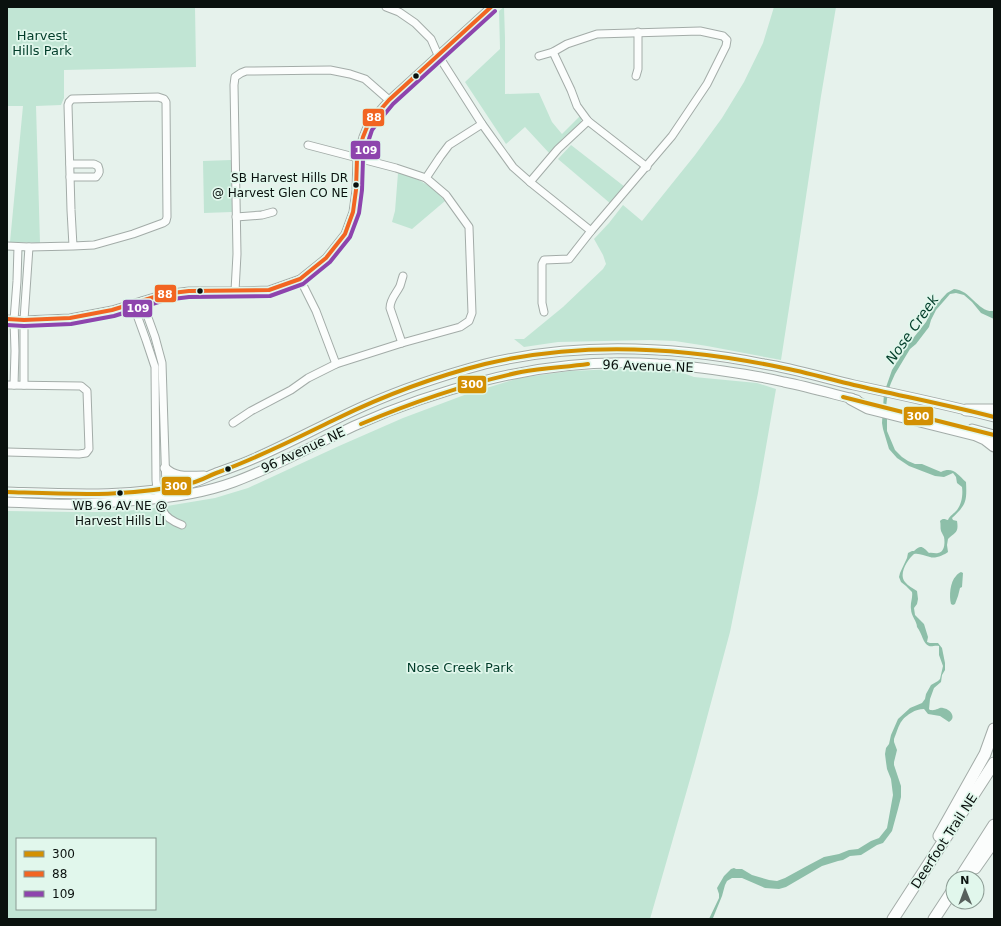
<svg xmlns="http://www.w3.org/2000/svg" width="1001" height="926" viewBox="0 0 1001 926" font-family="'DejaVu Sans',sans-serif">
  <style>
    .green { fill: #c1e5d4; fill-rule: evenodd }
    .water { fill: #8dbfa9 }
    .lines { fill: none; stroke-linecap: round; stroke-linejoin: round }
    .minor-casing { stroke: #a3aca8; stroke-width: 9 }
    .major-casing { stroke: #a3aca8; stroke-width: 11 }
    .highway-casing { stroke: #a3aca8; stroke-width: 13 }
    .minor { stroke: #fbfdfc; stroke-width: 7 }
    .major { stroke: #fbfdfc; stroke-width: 9 }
    .highway { stroke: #fbfdfc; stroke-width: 11 }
    .bus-1-casing { stroke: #e1f7ec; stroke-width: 7 }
    .bus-2-casing { stroke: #e1f7ec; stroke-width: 7 }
    .bus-3-casing { stroke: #e1f7ec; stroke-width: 7 }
    .bus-1 { stroke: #d39002; stroke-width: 4 }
    .bus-2 { stroke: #f26522; stroke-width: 4 }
    .bus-3 { stroke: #8e44ad; stroke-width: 4 }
    .bus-dot { fill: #0a110e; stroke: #e1f7ec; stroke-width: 1.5 }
    .labels { text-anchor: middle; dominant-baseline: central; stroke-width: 3.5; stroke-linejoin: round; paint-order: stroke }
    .bus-label { font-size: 12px; fill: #0a110e; stroke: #e1f7ec; text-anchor: end }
    .park-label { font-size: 13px; fill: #003c29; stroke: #e1f7ec }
    .street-label { font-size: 13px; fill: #0a110e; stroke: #e1f7ec }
    .water-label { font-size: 14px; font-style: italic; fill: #013d29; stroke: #e1f7ec }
    .line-badge { stroke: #e1f7ec; stroke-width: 1.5 }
    .badge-label { font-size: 11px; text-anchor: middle; font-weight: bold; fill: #fff }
  </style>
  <rect width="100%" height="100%" fill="#e6f2ec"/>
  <g class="green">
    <path d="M7,7h188l1,60 -132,3v28l-3,7 -25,1 4,137 -30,-1 13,-136h-16z"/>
    <path d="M504,7l1,31v56l34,-1 13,29 10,12 18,-18 1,2v4l-31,32 -25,-27 -19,17 -41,-62 35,-33 -1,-38z"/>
    <path d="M774,7h62l-15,89 -23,154 -17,110 -74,-14 -32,-5 -25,-1 -92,2 -34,5 -10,-8h10l39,-32 40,-38 3,-5 -3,-9 -9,-16 15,-16 14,-18 19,16 53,-66 27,-37 22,-36 19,-39z"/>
    <path d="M571,145l54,42 -14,17 -53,-45z"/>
    <path d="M231,160l1,52 -28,1 -1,-52z"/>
    <path d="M398,173c21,6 33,11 47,28l-33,28 -20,-7 3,-11z"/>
    <path d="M641,368l31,1 22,8 63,6 19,6 -18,104 -28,139 -35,130 -45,157h-643v-408l66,1h41l41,-4 60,-10 33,-10 91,-42 64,-28 64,-24 52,-16 51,-7zM17,839h138v70h-138z"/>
  </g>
  <g class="water">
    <path d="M954,289c17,1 24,24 40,22v8l-13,-6 -9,-11 -8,-7 -8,-2 -6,1 -14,16 -5,10 -2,7 -13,17 -6,5 -15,25 -4,9 -3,8 -2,16 1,6v18l8,19 7,7 6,4 7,3h7l19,8c12,-6 17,3 25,10 1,20 0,23 -14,36l1,2 4,1c2,12 -2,11 -9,18l-1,6 1,7c-4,3 -13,7 -18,5 -6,-1 -10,-4 -16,-3 -6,5 -16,20 -9,28 3,4 8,6 12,9l1,8 -1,5 -3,4 1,7 9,9 4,13 -1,5 3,1h8l4,5 3,15v7l-3,5 -1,7 -7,6 -4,11 -1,10 1,1c7,1 9,-3 13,-2 7,1 14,9 6,14l-9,-6 -12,-2 -4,-5c-5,0 -8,1 -13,4 -12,7 -12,14 -17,26v3l3,8 -3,12v3l7,21v11l-3,12 -6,22 -9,12 -6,2 -16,10 -11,1 -7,4 -5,1 -16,5 -36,21 -7,2 -14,-1 -23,-10h-10l-5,3 -2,4 -3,11 -9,22 -1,1h-3l10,-21v-4l-2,-6 7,-12 7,-7 3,-1 2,1h6l10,6 17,5 8,1 8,-3 22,-12 17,-9 15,-3 10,-4 9,-1 13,-8 8,-3 8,-10 6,-33 -2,-16 -4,-10 -1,-7 -1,-8 1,-6 3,-4 2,-9 7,-16 12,-11 12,-5 3,-4 1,-5 5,-9 7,-4 2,-2 3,-13 -4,-11v-9c-4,-1 -7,1 -10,0 -6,-2 -7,-13 -12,-19 0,-6 -6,-11 -6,-18 -1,-6 2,-11 1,-17l-6,-6 -5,-4 -2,-5 1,-4 7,-15 1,-5 4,-2h2c7,-7 9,-4 15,2 3,-1 6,1 9,0 7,-1 7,-11 6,-16 -1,-2 -2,-4 -3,-6 -1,-3 0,-7 -1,-10 3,-3 4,-2 8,-1 2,-5 6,-6 9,-10 5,-6 6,-16 5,-23l-5,-4 -1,-6 -3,-4 -9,4 -9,-1 -26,-10 -12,-8 -8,-9 -6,-20 -1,-6 2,-30 8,-23 15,-24 19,-24 7,-14 14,-15z"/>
    <path d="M961,572l2,1 -1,14 -2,1 -2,8 -3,8 -2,1 -2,-1c-2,-8 -1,-22 5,-28 1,-2 3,-3 5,-4z"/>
  </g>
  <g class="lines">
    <defs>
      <g id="minor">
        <path d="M386,7l13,5 16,11 16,16 7,16 44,69 31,43 17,15 61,49"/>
        <path d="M553,52l18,38 6,16 11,15 59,46"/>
        <path d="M539,56l14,-4 14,-8 30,-10 103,-3 23,5 4,4 -1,6 -19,38 -35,52 -81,95 -22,28 -25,1 -2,4v39l2,9"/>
        <path d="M636,76l2,-7v-37"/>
        <path d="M70,164h24l4,2c2,5 2,7 -2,11h-26"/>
        <path d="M426,178l14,-21 9,-12 33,-21"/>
        <path d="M530,182l28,-33 30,-28"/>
        <path d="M236,217l26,-2 11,-3"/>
        <path d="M7,246l22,1 44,-1 -2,-36 -3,-105 1,-3 3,-3 86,-2 6,2 2,3 1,115 -1,4 -3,2 -30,11 -39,11 -21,1"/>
        <path d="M300,279l16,32 20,53 66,-21 58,-16 9,-6 3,-8 -3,-86 -23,-32 -20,-17 -30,-10 -88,-23"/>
        <path d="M235,291l2,-37 -3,-169 1,-8 6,-4 5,-2 84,-1 20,4 15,5 24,21"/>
        <path d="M142,301l13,36 7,26 4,125c-8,20 -5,29 16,37"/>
        <path d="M133,304l13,36 9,27 1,113 1,9 2,5"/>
        <path d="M7,319l17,1 46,-2 42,-8 52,-16 25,-3h46l34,-1 31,-11 26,-21 19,-24 8,-22 3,-22 1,-32 6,-21 4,-10 7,-10 15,-17 102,-93"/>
        <path d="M402,343l-12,-35c0,-9 6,-14 10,-22 1,-3 2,-7 3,-10"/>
        <path d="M7,385l74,1 6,5 2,58 -3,4 -7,1 -72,-2"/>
        <path d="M14,385l1,-34 -1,-31 3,-39 1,-34"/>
        <path d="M24,385v-65l5,-73"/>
        <path d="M233,423l18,-12 40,-21 17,-12 28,-14"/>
      </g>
      <g id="major">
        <path d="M972,429l22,6"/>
        <path d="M165,468c10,11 25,8 39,8"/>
        <path d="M7,492c60,2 125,6 184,-9 9,-2 19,-8 28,-11 11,-4 23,-8 34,-13 37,-16 73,-36 111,-53 38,-17 80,-31 121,-42 91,-22 188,-18 279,0 31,5 60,14 90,21 47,10 94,20 140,32"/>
        <path d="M7,502c25,1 50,3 75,2 19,-1 38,-2 57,-4 32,-2 65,-7 95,-18 41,-15 80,-37 120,-56 42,-19 89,-35 133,-46 55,-14 114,-20 171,-16 22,1 44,4 65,7 21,3 41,6 61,11 25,5 49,12 73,18"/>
      </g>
      <g id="highway">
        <path d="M851,399l17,9 108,27 9,4 9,7"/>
        <path d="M966,410h28"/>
        <path d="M939,836l46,-82 9,-25"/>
        <path d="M975,868l19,-27"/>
        <path d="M960,878l34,-53"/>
        <path d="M893,919l101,-156"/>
        <path d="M934,919l19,-29"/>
      </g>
    </defs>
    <use href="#minor" class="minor-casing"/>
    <use href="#major" class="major-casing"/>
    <use href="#highway" class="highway-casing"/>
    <use href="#minor" class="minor"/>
    <use href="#major" class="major"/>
    <use href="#highway" class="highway"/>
    <defs>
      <g id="bus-1">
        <path d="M843,397l151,38"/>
        <path d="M361,424c52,-22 104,-40 160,-52 22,-4 45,-5 67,-8"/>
        <path d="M7,492c61,2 124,6 184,-9 10,-2 19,-8 28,-11 41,-15 78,-34 117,-53 47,-23 97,-42 149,-55 96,-23 198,-17 294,3 26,5 50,12 75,18 47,11 94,20 140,32"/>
      </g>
      <path id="bus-2" d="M7,319l17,1 46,-2 42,-8 52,-16 25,-3 80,-1 31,-11 26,-21 19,-24 8,-22 3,-22 1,-32 6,-21 4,-10 7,-10 15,-17 102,-93"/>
      <path id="bus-3" d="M7,325l17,1 47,-2 43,-8 51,-16 24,-3 81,-1 33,-12 27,-22 20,-25 9,-24 3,-23 1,-31 6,-20 3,-9 7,-9 14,-17 102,-93"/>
    </defs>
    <use href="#bus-1" class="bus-1-casing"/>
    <use href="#bus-2" class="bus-2-casing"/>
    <use href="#bus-3" class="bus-3-casing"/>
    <use href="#bus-1" class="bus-1"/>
    <use href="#bus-2" class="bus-2"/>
    <use href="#bus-3" class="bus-3"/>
  </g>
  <g class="bus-dot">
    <circle cx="416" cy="76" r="3.5"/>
    <circle cx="356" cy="185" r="3.5"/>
    <circle cx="200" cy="291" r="3.5"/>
    <circle cx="228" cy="469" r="3.5"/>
    <circle cx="120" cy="493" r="3.5"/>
  </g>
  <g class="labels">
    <g class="bus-label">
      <text x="348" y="178">SB Harvest Hills DR<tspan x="348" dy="15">@ Harvest Glen CO NE</tspan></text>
      <text x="120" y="506" text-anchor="middle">WB 96 AV NE @<tspan x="120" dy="15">Harvest Hills LI</tspan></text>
    </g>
    <g class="park-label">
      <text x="42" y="35">Harvest<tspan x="42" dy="15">Hills Park</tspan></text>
      <text x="460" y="667">Nose Creek Park</text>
    </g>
    <g class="street-label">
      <text transform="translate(648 366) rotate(2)">96 Avenue NE</text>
      <text transform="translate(303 450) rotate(-25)">96 Avenue NE</text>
      <text transform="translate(944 841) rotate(-57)">Deerfoot Trail NE</text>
    </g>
    <g class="water-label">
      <text transform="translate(912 329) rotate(-55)">Nose Creek</text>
    </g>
  </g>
  <g class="line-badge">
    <rect x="362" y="108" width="23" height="19" rx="4" fill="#f26522"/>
    <rect x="350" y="140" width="31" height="20" rx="4" fill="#8e44ad"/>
    <rect x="154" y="284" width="23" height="19" rx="4" fill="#f26522"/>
    <rect x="122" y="299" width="31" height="19" rx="4" fill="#8e44ad"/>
    <rect x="457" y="375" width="30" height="19" rx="4" fill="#d39002"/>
    <rect x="903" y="406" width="31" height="20" rx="4" fill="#d39002"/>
    <rect x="161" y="476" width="31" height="20" rx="4" fill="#d39002"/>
  </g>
  <g class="badge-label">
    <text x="374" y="121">88</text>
    <text x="366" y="154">109</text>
    <text x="165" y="298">88</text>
    <text x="138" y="312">109</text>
    <text x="472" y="388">300</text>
    <text x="918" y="420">300</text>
    <text x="176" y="490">300</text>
  </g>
  <rect width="1001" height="926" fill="none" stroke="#0a110e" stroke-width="16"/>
  <rect x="16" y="838" width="140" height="72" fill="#e1f7ec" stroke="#8b9b93"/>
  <rect x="24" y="851" width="20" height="6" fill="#d39002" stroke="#8b9b93"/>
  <text x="52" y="858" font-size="12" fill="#0a110e">300</text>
  <rect x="24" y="871" width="20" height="6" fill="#f26522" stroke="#8b9b93"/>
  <text x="52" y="878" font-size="12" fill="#0a110e">88</text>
  <rect x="24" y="891" width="20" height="6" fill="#8e44ad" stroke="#8b9b93"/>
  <text x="52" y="898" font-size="12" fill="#0a110e">109</text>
  <g transform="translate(965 890) rotate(359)"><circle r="19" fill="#e1f7ec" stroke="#8b9b93"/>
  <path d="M0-3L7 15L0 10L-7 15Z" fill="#57605c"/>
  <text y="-6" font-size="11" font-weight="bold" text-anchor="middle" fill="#0a110e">N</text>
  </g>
</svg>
